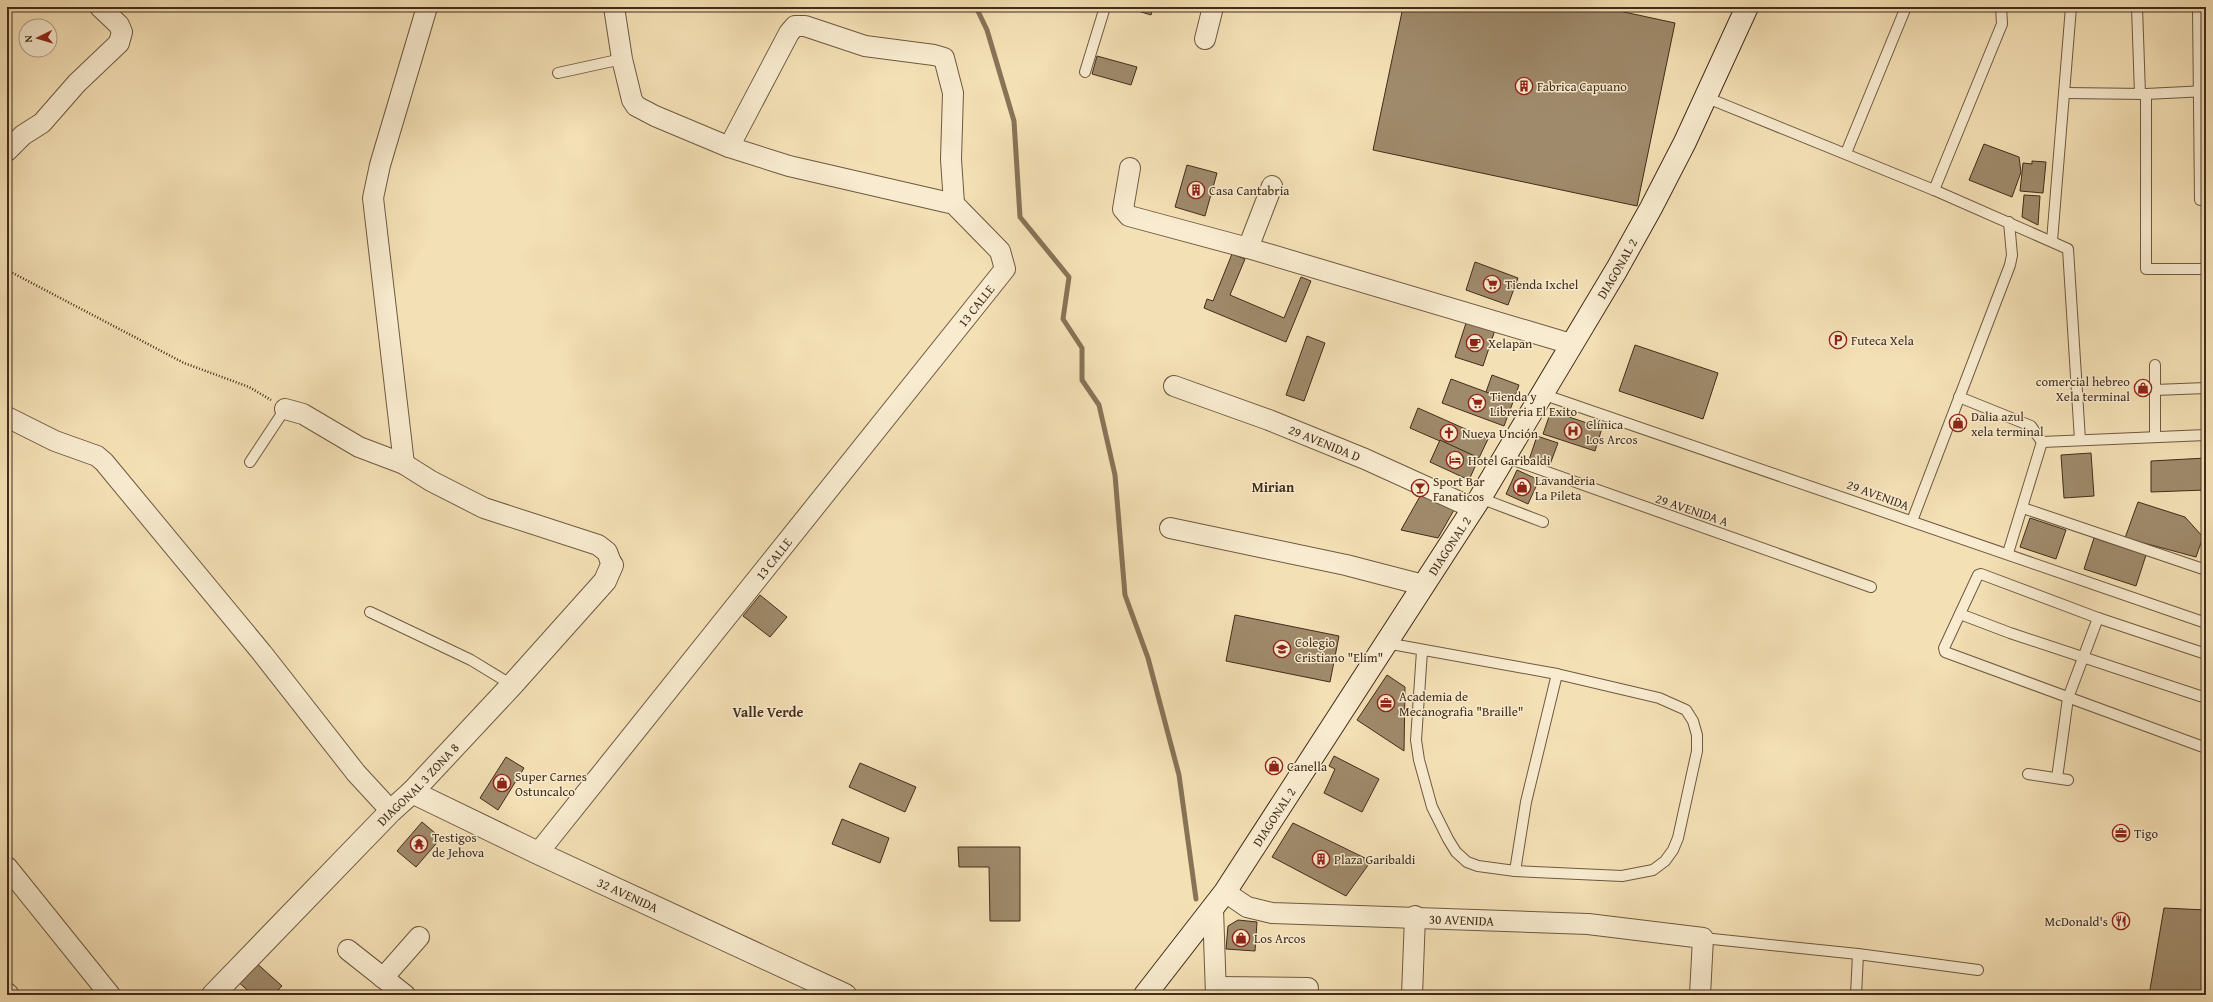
<svg xmlns="http://www.w3.org/2000/svg" width="2213" height="1002" viewBox="0 0 2213 1002" font-family="'Gentium Book Plus',serif">
  <style>
    .lines { fill: none; stroke-linecap: round; stroke-linejoin: round }
    .stream { stroke: #887357; stroke-width: 5 }
    .building { fill: #9f8a6b; stroke: #422c1a }
    .service-casing { stroke: #6e5941; stroke-width: 12 }
    .minor-casing { stroke: #6e5941; stroke-width: 22 }
    .tertiary-casing { stroke: #6e5941; stroke-width: 24 }
    .secondary-casing { stroke: #422c1a; stroke-width: 24 }
    .path { stroke: #422c1a; stroke-width: 2.5; stroke-dasharray: 1 2; stroke-linecap: butt }
    .service { stroke: #f8ebcf; stroke-width: 10 }
    .minor { stroke: #f8ebcf; stroke-width: 20 }
    .tertiary { stroke: #f8ebcf; stroke-width: 22 }
    .secondary { stroke: #f8ebcf; stroke-width: 22 }
    .labels { text-anchor: middle; dominant-baseline: central; stroke-width: 3; stroke-linejoin: round; paint-order: stroke }
    .poi-label { font-size: 13px; fill: #422c1a; stroke: #f8ebcf; text-anchor: start }
    .street-label { font-size: 13px; fill: #422c1a; stroke: #f8ebcf }
    .neighbourhood-label { font-size: 14px; font-weight: bold; fill: #422c1a; stroke: #f8ebcf }
  </style>
  <rect width="100%" height="100%" fill="#f4e0b5"/>
  <filter id="stains"><feTurbulence type="fractalNoise" baseFrequency=".005" numOctaves="4"/><feColorMatrix values="0 0 0 0 .2 0 0 0 0 .09 0 0 0 0 .02 0 0 0 .5 -.17"/></filter>
  <radialGradient id="worn" r=".72"><stop offset=".6" stop-color="#630" stop-opacity="0"/><stop offset="1" stop-color="#630" stop-opacity=".3"/></radialGradient>
  <g class="lines">
    <path class="stream" d="M976,7l11,23 27,91 6,96 49,60 -6,42 19,29v32l17,25 16,70 10,120 23,63 31,117 17,124"/>
  </g>
  <g class="building">
    <path d="M1125,7h28l-2,8z"/>
    <path d="M1403,7h198l74,16 -38,183 -264,-56z"/>
    <path d="M1097,56l40,11 -6,18 -39,-11z"/>
    <path d="M1984,144l35,13 2,15 -9,25 -43,-17z"/>
    <path d="M2032,161l14,1 -3,31 -23,-2 3,-28 9,1z"/>
    <path d="M1187,165l30,8 -12,43 -30,-9z"/>
    <path d="M2024,195l16,1 -2,29 -16,-8z"/>
    <path d="M1232,254l13,5 -15,36 54,23 17,-41 10,4 -25,61 -82,-34 3,-9 6,2z"/>
    <path d="M1475,262l43,16 -10,27 -42,-15z"/>
    <path d="M1467,320l28,10 -12,36 -28,-9z"/>
    <path d="M1307,336l18,7 -21,58 -18,-6z"/>
    <path d="M1635,345l83,28 -15,46 -84,-28z"/>
    <path d="M1492,375l27,10 -6,17 -27,-10z"/>
    <path d="M1451,379l62,23 -9,24 -62,-23z"/>
    <path d="M1418,408l70,31 -9,19 -69,-30z"/>
    <path d="M1551,411l51,17 -7,23 -52,-17z"/>
    <path d="M1537,436l21,7 -9,24 -20,-7z"/>
    <path d="M1440,440l39,18 -10,22 -39,-18z"/>
    <path d="M2091,453l3,43 -30,2 -3,-43z"/>
    <path d="M2206,458v32l-55,2v-31z"/>
    <path d="M1517,470l22,10 -11,24 -22,-10z"/>
    <path d="M1423,491l31,19 -16,28 -37,-8z"/>
    <path d="M2138,502l47,15 18,20 -7,20 -71,-19z"/>
    <path d="M2030,518l36,12 -10,29 -36,-12z"/>
    <path d="M2094,538l52,17 -10,31 -52,-17z"/>
    <path d="M760,595l27,22 -17,20 -27,-21z"/>
    <path d="M1235,615l104,21 -9,46 -104,-21z"/>
    <path d="M1387,675l18,12 -1,64 -47,-31z"/>
    <path d="M1334,756l45,23 -17,33 -38,-19 11,-24 -6,-3z"/>
    <path d="M506,757l18,11 -26,42 -18,-12z"/>
    <path d="M860,763l56,24 -11,25 -56,-25z"/>
    <path d="M842,819l47,19 -9,25 -48,-19z"/>
    <path d="M422,822l19,16 -25,29 -19,-16z"/>
    <path d="M1293,823l78,38 -25,35 -74,-39z"/>
    <path d="M958,847h62v74h-30l-1,-54h-30z"/>
    <path d="M2164,908l42,2v85h-57z"/>
    <path d="M1238,920l19,2 -2,29 -29,-2 2,-23z"/>
    <path d="M253,960l29,26 -9,9h-20l-17,-15z"/>
  </g>
  <g class="lines">
    <defs>
      <g id="service">
        <path d="M2137,7l3,87"/>
        <path d="M2198,9l2,191"/>
        <path d="M1085,72l20,-65"/>
        <path d="M558,73l64,-14"/>
        <path d="M2065,93l81,1 60,-3"/>
        <path d="M2146,94v175h60"/>
        <path d="M1705,97l229,93 134,59 12,191"/>
        <path d="M1846,153l60,-146"/>
        <path d="M1934,190l68,-166 -1,-17"/>
        <path d="M2052,241l19,-234"/>
        <path d="M2155,365v72"/>
        <path d="M2155,390l51,-2"/>
        <path d="M1542,394l664,229"/>
        <path d="M1959,397l72,29 11,16 164,-7"/>
        <path d="M1505,457l366,130"/>
        <path d="M250,462l35,-53"/>
        <path d="M1480,498l63,24"/>
        <path d="M2023,508l183,62"/>
        <path d="M1912,521l98,-256 2,-10 -3,-33"/>
        <path d="M2008,553l34,-111"/>
        <path d="M370,612l101,48 41,25"/>
        <path d="M1960,614l50,19 196,65"/>
        <path d="M1386,643l171,31 102,24 27,12 7,11 4,14v16l-19,87 -5,12 -8,11 -12,9 -31,6 -107,-5 -37,-5 -11,-4 -11,-10 -8,-13 -16,-32 -13,-47 -3,-20 6,-89"/>
        <path d="M2206,654l-108,-36 -117,-44 -3,1 -34,73 1,4 261,96"/>
        <path d="M2028,774l40,6"/>
        <path d="M2057,778l11,-80 30,-80"/>
        <path d="M1515,871l11,-69 31,-128"/>
        <path d="M1703,938l155,16 120,16"/>
        <path d="M1856,995l2,-41"/>
      </g>
      <g id="minor">
        <path d="M1205,39l8,-32"/>
        <path d="M729,147l60,-114 6,-7h10l60,20 69,9 10,3 9,35 -2,66 3,45"/>
        <path d="M7,151l16,-16 19,-12 35,-40 42,-40 3,-11 -3,-7 -19,-18"/>
        <path d="M1130,168l-7,41 6,7 119,32 323,96"/>
        <path d="M1248,248l24,-62"/>
        <path id="s1" d="M1174,386l95,34 96,39 108,49"/>
        <path d="M285,409l18,5 56,33 45,17 27,17 53,27 114,37 9,7 5,13"/>
        <path d="M7,417l48,24 42,15 7,6 158,191 94,120 35,38"/>
        <path d="M404,464l-31,-266 7,-33 47,-158"/>
        <path d="M1170,528l176,37 77,20"/>
        <path id="s2" d="M538,853l467,-584 -5,-18 -46,-47 -165,-38 -60,-19 -74,-31 -19,-10 -4,-6 -10,-41 -8,-52"/>
        <path d="M7,867l103,128"/>
        <path id="s3" d="M1225,892l22,15 25,6 316,11 115,14 -3,57"/>
        <path d="M1213,909l3,86"/>
        <path d="M348,950l57,45"/>
        <path d="M383,978l36,-41"/>
        <path d="M1216,987l92,1"/>
        <path d="M7,993l2,2"/>
        <path d="M1412,995l3,-79"/>
      </g>
      <g id="tertiary">
        <path id="s4" d="M412,792l126,61 307,142"/>
        <path id="s5" d="M213,995l178,-184 21,-19 100,-107 93,-104 7,-16"/>
      </g>
      <g id="secondary">
        <path id="s6" d="M1145,995l80,-103 255,-394 137,-229 34,-61 34,-66 62,-135"/>
      </g>
    </defs>
    <use href="#service" class="service-casing"/>
    <use href="#minor" class="minor-casing"/>
    <use href="#tertiary" class="tertiary-casing"/>
    <use href="#secondary" class="secondary-casing"/>
    <path class="path" d="M7,270l177,93 65,24 22,13"/>
    <use href="#service" class="service"/>
    <use href="#minor" class="minor"/>
    <use href="#tertiary" class="tertiary"/>
    <use href="#secondary" class="secondary"/>
  </g>
  <defs>
    <symbol id="building-ring" viewBox="-11 -11 22 22"><circle r="9.5" fill="#f8ebcf" stroke="#8f2418" stroke-width="1.5"/><path d="M-4-6H4V6H1V3H-1V6H-4ZM-2.5-4.3h1.7v1.8h-1.7ZM.8-4.3h1.7v1.8H.8ZM-2.5-1h1.7V.8h-1.7ZM.8-1h1.7V.8H.8Z" fill="#8f2418"/></symbol>
    <symbol id="supermarket-ring" viewBox="-11 -11 22 22"><circle r="9.5" fill="#f8ebcf" stroke="#8f2418" stroke-width="1.5"/><path d="M-6-5.5h2.5l.6 2H6L4.5 2H-2.5L-4.4-4H-6ZM-1.5 3.2a1.3 1.3 0 1 0 .1 0ZM3 3.2a1.3 1.3 0 1 0 .1 0Z" fill="#8f2418"/></symbol>
    <symbol id="parking-ring" viewBox="-11 -11 22 22"><circle r="9.5" fill="#f8ebcf" stroke="#8f2418" stroke-width="1.5"/><path d="M-3.5-5.5H1a3.5 3.5 0 0 1 0 7H-1V5.5H-3.5ZM-1-3.4V-.6H.8a1.4 1.4 0 0 0 0-2.8Z" fill="#8f2418"/></symbol>
    <symbol id="cafe-ring" viewBox="-11 -11 22 22"><circle r="9.5" fill="#f8ebcf" stroke="#8f2418" stroke-width="1.5"/><path d="M-5.5-4.5H6V0H3Q3 3.5 0 3.5H-2.5Q-5.5 3.5-5.5 0ZM3-3.2v2h1.7v-2ZM-6 4.5H4V6H-6Z" fill="#8f2418"/></symbol>
    <symbol id="shop-ring" viewBox="-11 -11 22 22"><circle r="9.5" fill="#f8ebcf" stroke="#8f2418" stroke-width="1.5"/><path d="M-5-2.5h2.3a2.7 3.5 0 0 1 5.4 0H5L5.5 6h-11ZM-1.5-2.5h3a1.5 2.3 0 0 0-3 0Z" fill="#8f2418"/></symbol>
    <symbol id="hospital-ring" viewBox="-11 -11 22 22"><circle r="9.5" fill="#f8ebcf" stroke="#8f2418" stroke-width="1.5"/><path d="M-5-5h3v3.5h4V-5h3V5h-3V1.5h-4V5h-3Z" fill="#8f2418"/></symbol>
    <symbol id="church-ring" viewBox="-11 -11 22 22"><circle r="9.5" fill="#f8ebcf" stroke="#8f2418" stroke-width="1.5"/><path d="M-1.2-6h2.4v3.5h3.3v2.4h-3.3V6h-2.4V-.1h-3.3v-2.4h3.3Z" fill="#8f2418"/></symbol>
    <symbol id="hotel-ring" viewBox="-11 -11 22 22"><circle r="9.5" fill="#f8ebcf" stroke="#8f2418" stroke-width="1.5"/><path d="M-6-4.5h1.5V1H6V5H4.5V3h-9V5H-6ZM-4 0a1.8 1.8 0 1 1 3.6 0ZM.5 0V-2.5h3Q6-2.5 6 0Z" fill="#8f2418"/></symbol>
    <symbol id="bar-ring" viewBox="-11 -11 22 22"><circle r="9.5" fill="#f8ebcf" stroke="#8f2418" stroke-width="1.5"/><path d="M-6-5H6L.8 .8V4.5H3.5V6h-7V4.5H-.8V.8Z" fill="#8f2418"/></symbol>
    <symbol id="school-ring" viewBox="-11 -11 22 22"><circle r="9.5" fill="#f8ebcf" stroke="#8f2418" stroke-width="1.5"/><path d="M0-5L7-2L0 1L-7-2ZM-4 1L0 2.5L4 1V4Q0 6-4 4Z" fill="#8f2418"/></symbol>
    <symbol id="office-ring" viewBox="-11 -11 22 22"><circle r="9.5" fill="#f8ebcf" stroke="#8f2418" stroke-width="1.5"/><path d="M-6-3h4V-5.5h4V-3h4V5H-6ZM-1-4.5V-3h2v-1.5ZM-6 0V1H6V0Z" fill="#8f2418"/></symbol>
    <symbol id="temple-ring" viewBox="-11 -11 22 22"><circle r="9.5" fill="#f8ebcf" stroke="#8f2418" stroke-width="1.5"/><path d="M0-6L5-2H3V0L6.5 2.5H4V6H1.5V3h-3V6H-4V2.5H-6.5L-3 0V-2H-5Z" fill="#8f2418"/></symbol>
    <symbol id="restaurant-ring" viewBox="-11 -11 22 22"><circle r="9.5" fill="#f8ebcf" stroke="#8f2418" stroke-width="1.5"/><path d="M-5-6h1v4h1v-4h1v4h1v-4h1v5L-1.5 .5V6h-2V.5L-5-1ZM5-6V6H3V1.5H1.5Q1.5-4 5-6Z" fill="#8f2418"/></symbol>
  </defs>
  <g fill-rule="evenodd">
    <use href="#building-ring" x="1514" y="76" width="20" height="20"/>
    <use href="#building-ring" x="1186" y="180" width="20" height="20"/>
    <use href="#supermarket-ring" x="1482" y="274" width="20" height="20"/>
    <use href="#parking-ring" x="1828" y="330" width="20" height="20"/>
    <use href="#cafe-ring" x="1465" y="333" width="20" height="20"/>
    <use href="#shop-ring" x="2133" y="378" width="20" height="20"/>
    <use href="#supermarket-ring" x="1467" y="393" width="20" height="20"/>
    <use href="#shop-ring" x="1948" y="413" width="20" height="20"/>
    <use href="#hospital-ring" x="1563" y="421" width="20" height="20"/>
    <use href="#church-ring" x="1439" y="423" width="20" height="20"/>
    <use href="#hotel-ring" x="1445" y="450" width="20" height="20"/>
    <use href="#shop-ring" x="1512" y="477" width="20" height="20"/>
    <use href="#bar-ring" x="1410" y="478" width="20" height="20"/>
    <use href="#school-ring" x="1272" y="639" width="20" height="20"/>
    <use href="#office-ring" x="1376" y="693" width="20" height="20"/>
    <use href="#shop-ring" x="1264" y="756" width="20" height="20"/>
    <use href="#shop-ring" x="492" y="773" width="20" height="20"/>
    <use href="#office-ring" x="2111" y="823" width="20" height="20"/>
    <use href="#temple-ring" x="409" y="834" width="20" height="20"/>
    <use href="#building-ring" x="1311" y="849" width="20" height="20"/>
    <use href="#restaurant-ring" x="2111" y="911" width="20" height="20"/>
    <use href="#shop-ring" x="1231" y="928" width="20" height="20"/>
  </g>
  <g class="labels">
    <g class="poi-label">
      <text x="1537" y="86">Fabrica Capuano</text>
      <text x="1209" y="190">Casa Cantabria</text>
      <text x="1505" y="284">Tienda Ixchel</text>
      <text x="1851" y="340">Futeca Xela</text>
      <text x="1488" y="343">Xelapan</text>
      <text x="2130" y="381" text-anchor="end">comercial hebreo<tspan x="2130" dy="15">Xela terminal</tspan></text>
      <text x="1490" y="396">Tienda y<tspan x="1490" dy="15">Libreria El Exito</tspan></text>
      <text x="1971" y="416">Dalia azul<tspan x="1971" dy="15">xela terminal</tspan></text>
      <text x="1586" y="424">Clínica<tspan x="1586" dy="15">Los Arcos</tspan></text>
      <text x="1462" y="433">Nueva Unción</text>
      <text x="1468" y="460">Hotel Garibaldi</text>
      <text x="1535" y="480">Lavanderia<tspan x="1535" dy="15">La Pileta</tspan></text>
      <text x="1433" y="481">Sport Bar<tspan x="1433" dy="15">Fanaticos</tspan></text>
      <text x="1295" y="642">Colegio<tspan x="1295" dy="15">Cristiano "Elim"</tspan></text>
      <text x="1399" y="696">Academia de<tspan x="1399" dy="15">Mecanografia "Braille"</tspan></text>
      <text x="1287" y="766">Canella</text>
      <text x="515" y="776">Super Carnes<tspan x="515" dy="15">Ostuncalco</tspan></text>
      <text x="2134" y="833">Tigo</text>
      <text x="432" y="837">Testigos<tspan x="432" dy="15">de Jehova</tspan></text>
      <text x="1334" y="859">Plaza Garibaldi</text>
      <text x="2108" y="921" text-anchor="end">McDonald's</text>
      <text x="1254" y="938">Los Arcos</text>
    </g>
    <g class="street-label">
      <text stroke="none"><textPath href="#s6" startOffset="867">DIAGONAL 2</textPath></text>
      <text stroke="none"><textPath href="#s2" startOffset="701">13 CALLE</textPath></text>
      <text stroke="none"><textPath href="#s1" startOffset="161">29 AVENIDA D</textPath></text>
      <text transform="translate(1878 495) rotate(20)">29 AVENIDA</text>
      <text transform="translate(1692 510) rotate(19)">29 AVENIDA A</text>
      <text stroke="none"><textPath href="#s6" startOffset="543">DIAGONAL 2</textPath></text>
      <text stroke="none"><textPath href="#s2" startOffset="377">13 CALLE</textPath></text>
      <text stroke="none"><textPath href="#s5" startOffset="294">DIAGONAL 3 ZONA 8</textPath></text>
      <text stroke="none"><textPath href="#s6" startOffset="220">DIAGONAL 2</textPath></text>
      <text stroke="none"><textPath href="#s4" startOffset="239">32 AVENIDA</textPath></text>
      <text stroke="none"><textPath href="#s3" startOffset="242">30 AVENIDA</textPath></text>
    </g>
    <g class="neighbourhood-label">
      <text x="1273" y="487">Mirian</text>
      <text x="768" y="712">Valle Verde</text>
    </g>
  </g>
  <rect width="2213" height="1002" fill="none" stroke="#f4e0b5" stroke-width="24"/>
  <rect x="8" y="8" width="2197" height="986" fill="none" stroke="#422c1a" stroke-width="2"/>
  <rect x="12" y="12" width="2189" height="978" fill="none" stroke="#422c1a"/>
  <g transform="translate(38 38) rotate(265)"><circle r="19" fill="#f8ebcf" stroke="#af9f87"/>
  <path d="M0-3L7 15L0 10L-7 15Z" fill="#8f2418"/>
  <text y="-6" font-size="11" font-weight="bold" text-anchor="middle" fill="#422c1a">N</text>
  </g>
  <rect width="100%" height="100%" filter="url(#stains)"/>
  <rect width="100%" height="100%" fill="url(#worn)"/>
</svg>
